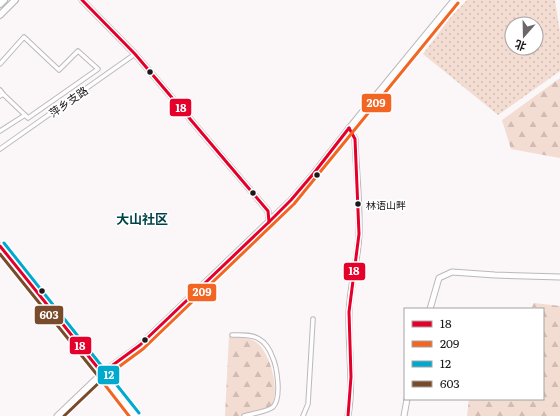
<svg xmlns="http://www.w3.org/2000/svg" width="560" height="416" viewBox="0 0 560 416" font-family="Literata,'Noto Sans SC',serif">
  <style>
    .forest { fill: url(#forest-firs) }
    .park { fill: url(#park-dots); fill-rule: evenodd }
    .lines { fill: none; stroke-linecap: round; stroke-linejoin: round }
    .street-casing { stroke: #bdb8ba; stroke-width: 5.5 }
    .secondary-casing { stroke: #bdb8ba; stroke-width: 7 }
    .primary-casing { stroke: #bdb8ba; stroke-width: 8 }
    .highway-casing { stroke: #bdb8ba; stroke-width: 8 }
    .street { stroke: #fefefe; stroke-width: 3.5 }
    .secondary { stroke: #fefefe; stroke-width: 5 }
    .primary { stroke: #fefefe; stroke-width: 5.5 }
    .highway { stroke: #fefefe; stroke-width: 6 }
    .bus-1-casing { stroke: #fff; stroke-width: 6 }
    .bus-2-casing { stroke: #fff; stroke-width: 6 }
    .bus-3-casing { stroke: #fff; stroke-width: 6 }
    .bus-4-casing { stroke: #fff; stroke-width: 6 }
    .bus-1 { stroke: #e4002b; stroke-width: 3 }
    .bus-2 { stroke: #f26522; stroke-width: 3 }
    .bus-3 { stroke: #00a9ce; stroke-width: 3 }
    .bus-4 { stroke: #7a4b2a; stroke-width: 3 }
    .bus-dot { fill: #1d181a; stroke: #fff; stroke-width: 1.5 }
    .labels { text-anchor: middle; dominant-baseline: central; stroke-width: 3.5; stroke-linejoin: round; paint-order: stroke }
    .bus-label { font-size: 10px; fill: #1d181a; stroke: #fff; text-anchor: start }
    .street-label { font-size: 11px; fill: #1d181a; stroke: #fff }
    .quarter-label { font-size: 13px; font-weight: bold; fill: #004347; stroke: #fff }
    .line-badge { stroke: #fff; stroke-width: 1.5 }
    .badge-label { font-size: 11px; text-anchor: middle; font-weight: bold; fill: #fff }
  </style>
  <defs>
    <pattern id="forest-firs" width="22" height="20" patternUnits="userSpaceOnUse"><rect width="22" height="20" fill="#f3dcd2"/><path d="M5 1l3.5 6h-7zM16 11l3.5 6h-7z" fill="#d0bcb4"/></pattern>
    <pattern id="park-dots" width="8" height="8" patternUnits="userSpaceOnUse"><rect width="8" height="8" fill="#f3dcd2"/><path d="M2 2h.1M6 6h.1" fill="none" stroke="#d0bcb4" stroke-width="1.8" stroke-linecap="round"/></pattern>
  </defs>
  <rect width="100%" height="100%" fill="#fbf6f8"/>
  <g class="forest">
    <path d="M560,78v80l-49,-9 -9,-29z"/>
    <path d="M534,303l26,3v110h-93l2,-17h74v-90h-12z"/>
    <path d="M229,336c9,1 19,1 27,6 14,10 26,51 14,65l-30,9h-15z"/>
  </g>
  <path class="park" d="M467,0h88l5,33v38l-62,44 -75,-61 27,-36zM512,24h24v24h-24z"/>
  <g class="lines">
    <defs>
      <g id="street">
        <path d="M0,64l24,-27 35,33 19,-19 20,18 -70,49 -3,-3 -25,16"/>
        <path d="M0,90l3,4 -3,2"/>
        <path d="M3,94l22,21"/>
        <path d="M0,149l135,-95"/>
        <path d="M232,335c8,0 20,-1 27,4 6,3 11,11 13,17 5,10 10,42 1,51 -4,4 -22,7 -29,9"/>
        <path d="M303,416l5,-12 5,-85"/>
      </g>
      <g id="secondary">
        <path d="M82,0l53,54 133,157 1,11"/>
        <path d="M0,246l135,170"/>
        <path d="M430,309l9,-31 13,-6 43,3 65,2"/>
        <path d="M57,416l45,-43 38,-28 151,-145 23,-27 35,-45 105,-128"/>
        <path d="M348,416c6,-35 0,-68 1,-104 1,-26 9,-52 10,-78 1,-32 -3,-64 -4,-95l-6,-11"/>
        <path d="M404,416l3,-17"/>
      </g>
      <path id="primary" d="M0,15l15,-15"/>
      <path id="highway" d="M0,4l4,-4"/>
    </defs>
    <use href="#street" class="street-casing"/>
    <use href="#secondary" class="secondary-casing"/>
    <use href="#primary" class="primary-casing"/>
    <use href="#highway" class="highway-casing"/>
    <use href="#street" class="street"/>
    <use href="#secondary" class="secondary"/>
    <use href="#primary" class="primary"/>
    <use href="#highway" class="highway"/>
    <defs>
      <g id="bus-1">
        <path d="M82,0l53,54 133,157 1,11"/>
        <path d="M0,246l102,127 38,-28 129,-123 22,-22 23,-27 35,-45"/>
        <path d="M348,416l3,-39 -2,-65 10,-78 -4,-95 -6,-11"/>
      </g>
      <g id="bus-2">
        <path d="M98,376l31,40"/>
        <path d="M105,377l38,-28 151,-145 164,-201"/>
      </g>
      <path id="bus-3" d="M4,243l135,170"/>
      <g id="bus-4">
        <path d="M0,254l98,122"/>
        <path d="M64,416l41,-39"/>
      </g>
    </defs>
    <use href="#bus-1" class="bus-1-casing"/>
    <use href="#bus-2" class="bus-2-casing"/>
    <use href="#bus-3" class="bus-3-casing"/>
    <use href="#bus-4" class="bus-4-casing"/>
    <use href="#bus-1" class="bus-1"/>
    <use href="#bus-2" class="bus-2"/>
    <use href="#bus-3" class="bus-3"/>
    <use href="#bus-4" class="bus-4"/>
  </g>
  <g class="bus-dot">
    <circle cx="150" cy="72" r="3.5"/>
    <circle cx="317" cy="175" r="3.5"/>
    <circle cx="253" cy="193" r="3.5"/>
    <circle cx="358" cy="204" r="3.5"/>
    <circle cx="42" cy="291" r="3.5"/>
    <circle cx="145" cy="340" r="3.5"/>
  </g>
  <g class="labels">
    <g class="bus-label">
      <text x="366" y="204">林语山畔</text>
    </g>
    <g class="street-label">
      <text transform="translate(68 101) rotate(-35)">萍乡支路</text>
    </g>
    <g class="quarter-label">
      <text x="142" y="218">大山社区</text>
    </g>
  </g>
  <g class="line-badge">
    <rect x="361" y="93" width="31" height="20" rx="4" fill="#f26522"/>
    <rect x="169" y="98" width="23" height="19" rx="4" fill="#e4002b"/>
    <rect x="343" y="262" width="23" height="19" rx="4" fill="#e4002b"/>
    <rect x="187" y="283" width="30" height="19" rx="4" fill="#f26522"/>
    <rect x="34" y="305" width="30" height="20" rx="4" fill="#7a4b2a"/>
    <rect x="69" y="336" width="23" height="19" rx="4" fill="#e4002b"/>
    <rect x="97" y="365" width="23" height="20" rx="4" fill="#00a9ce"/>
  </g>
  <g class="badge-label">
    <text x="376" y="107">209</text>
    <text x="181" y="112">18</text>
    <text x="354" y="275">18</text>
    <text x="202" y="296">209</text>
    <text x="49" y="319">603</text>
    <text x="80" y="350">18</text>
    <text x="109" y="379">12</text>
  </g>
  <rect x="404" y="308" width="140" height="92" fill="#ffffff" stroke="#a5a3a3"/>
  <rect x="412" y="321" width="20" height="6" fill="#e4002b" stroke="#a5a3a3"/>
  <text x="440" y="328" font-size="12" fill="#1d181a">18</text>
  <rect x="412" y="341" width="20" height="6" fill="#f26522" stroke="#a5a3a3"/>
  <text x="440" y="348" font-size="12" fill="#1d181a">209</text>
  <rect x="412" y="361" width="20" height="6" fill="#00a9ce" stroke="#a5a3a3"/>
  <text x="440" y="368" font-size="12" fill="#1d181a">12</text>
  <rect x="412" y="381" width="20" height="6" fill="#7a4b2a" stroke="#a5a3a3"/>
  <text x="440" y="388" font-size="12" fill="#1d181a">603</text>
  <g transform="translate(524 36) rotate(200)"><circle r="19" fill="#ffffff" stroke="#a5a3a3"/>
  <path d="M0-3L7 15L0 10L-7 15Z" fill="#6b6668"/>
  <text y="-6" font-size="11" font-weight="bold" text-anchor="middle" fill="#1d181a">北</text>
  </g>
</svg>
